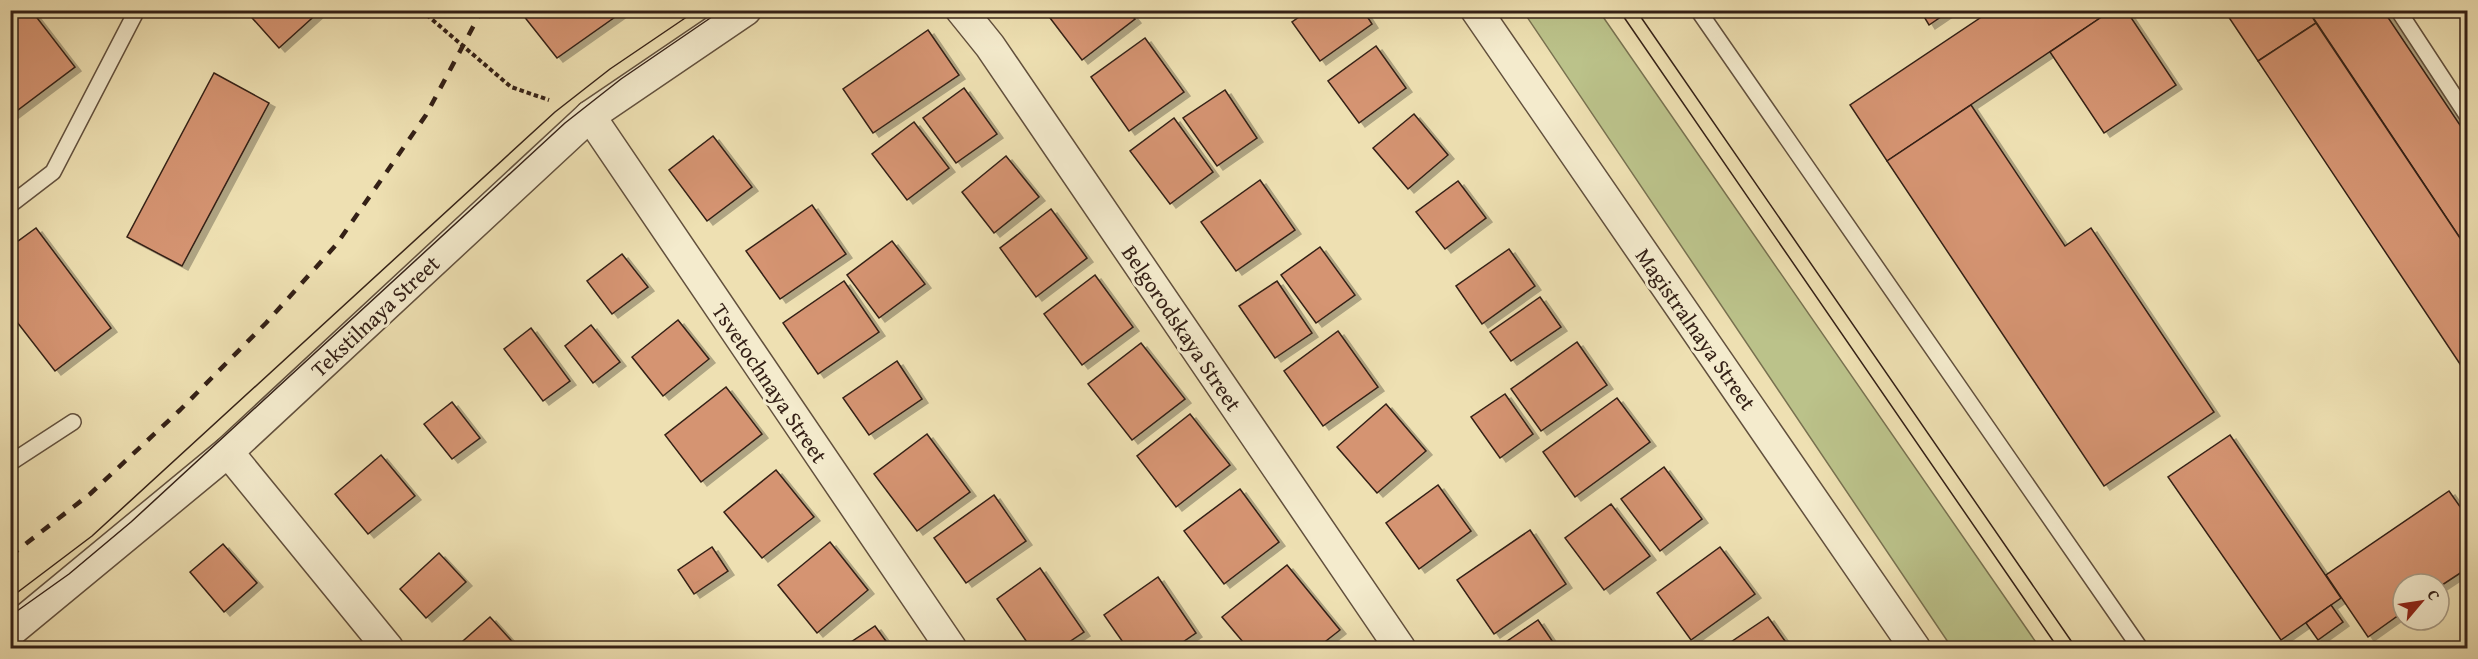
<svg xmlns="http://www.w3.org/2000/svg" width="2478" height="659" viewBox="0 0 2478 659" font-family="'Gentium Book Plus',serif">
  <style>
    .green { fill: #bbc28a; stroke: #787150; stroke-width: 1.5 }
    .building { fill: #d59472; stroke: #342016; stroke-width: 1.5; filter: url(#shadow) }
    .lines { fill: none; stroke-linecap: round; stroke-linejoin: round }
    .service-casing { stroke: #62503d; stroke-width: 18 }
    .minor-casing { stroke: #62503d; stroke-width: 33 }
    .path { stroke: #342016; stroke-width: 4; stroke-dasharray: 4.5 3; stroke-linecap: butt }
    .service { stroke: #f4ebcd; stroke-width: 15 }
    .minor { stroke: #f4ebcd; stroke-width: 30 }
    .tram { stroke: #342016; stroke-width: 1.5 }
    .rail { stroke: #342016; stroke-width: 4.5; stroke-dasharray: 10 10; stroke-linecap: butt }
    .labels { text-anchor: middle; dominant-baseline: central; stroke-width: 6; stroke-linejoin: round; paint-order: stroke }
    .street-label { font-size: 22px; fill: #342016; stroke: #f4ebcd }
  </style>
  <defs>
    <filter id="shadow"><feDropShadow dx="6" dy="4" stdDeviation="0" flood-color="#0004"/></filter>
  </defs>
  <rect width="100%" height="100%" fill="#eee0b2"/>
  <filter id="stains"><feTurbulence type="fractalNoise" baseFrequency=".00333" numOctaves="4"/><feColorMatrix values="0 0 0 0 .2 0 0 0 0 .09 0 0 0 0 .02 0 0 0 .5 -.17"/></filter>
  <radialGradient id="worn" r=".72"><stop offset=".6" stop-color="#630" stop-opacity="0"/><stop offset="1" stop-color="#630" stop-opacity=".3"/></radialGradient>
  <path class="green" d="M1523,11h76l441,637h-88z"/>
  <g class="building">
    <path d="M22,10h9l44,57 -65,49v-97z"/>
    <path d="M245,10h76l-42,38z"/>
    <path d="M519,10h106l-68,48z"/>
    <path d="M1051,10h77l7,9 -53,41 -35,-46z"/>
    <path d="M1309,10h54l9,14 -52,37 -28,-39z"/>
    <path d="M1920,10h31l-22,15z"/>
    <path d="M1992,10h120l-225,151 -37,-56z"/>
    <path d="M2112,10h14l50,75 -72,48 -54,-81z"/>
    <path d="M2224,10h84l8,13 -58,38z"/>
    <path d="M2308,10h75l85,127v113z"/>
    <path d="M2316,23l152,227v126l-210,-315z"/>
    <path d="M928,30l31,45 -86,58 -30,-44z"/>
    <path d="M1145,38l39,54 -55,39 -38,-54z"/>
    <path d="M1376,46l30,42 -47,35 -31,-42z"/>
    <path d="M214,73l55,30 -87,163 -55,-29z"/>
    <path d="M964,88l33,46 -41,29 -33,-45z"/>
    <path d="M1225,90l32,48 -40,28 -34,-48z"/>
    <path d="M1971,105l94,141 26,-18 123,184 -110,74 -217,-325z"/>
    <path d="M1414,114l34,41 -40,34 -35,-41z"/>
    <path d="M1174,118l39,54 -43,32 -40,-53z"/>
    <path d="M914,122l35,46 -42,32 -35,-46z"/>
    <path d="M713,136l39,51 -45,34 -38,-51z"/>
    <path d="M1006,156l33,41 -45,36 -32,-41z"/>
    <path d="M1260,180l35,50 -59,41 -35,-49z"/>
    <path d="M1458,181l28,37 -41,31 -29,-37z"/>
    <path d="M812,205l34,49 -66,45 -34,-48z"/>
    <path d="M1051,209l36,49 -51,39 -36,-49z"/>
    <path d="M36,228l75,100 -56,43 -45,-58v-66z"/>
    <path d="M892,241l33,43 -46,34 -32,-43z"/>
    <path d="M1320,247l35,48 -39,28 -35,-48z"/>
    <path d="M1509,249l26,37 -53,38 -26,-38z"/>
    <path d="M622,254l26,33 -36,27 -25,-33z"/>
    <path d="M1095,275l38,52 -51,38 -38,-51z"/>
    <path d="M844,281l35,51 -61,42 -35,-51z"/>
    <path d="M1277,281l35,52 -37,25 -36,-52z"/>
    <path d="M1540,297l21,30 -50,34 -21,-29z"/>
    <path d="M678,320l31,39 -46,37 -31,-39z"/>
    <path d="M591,325l29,37 -27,21 -28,-37z"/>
    <path d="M531,328l39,53 -27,20 -39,-52z"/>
    <path d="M1338,331l40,56 -55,39 -39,-55z"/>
    <path d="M1577,342l30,43 -66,46 -30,-42z"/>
    <path d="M1141,343l44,56 -53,41 -44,-56z"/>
    <path d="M897,361l25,38 -53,36 -26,-37z"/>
    <path d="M726,387l36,47 -61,48 -36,-47z"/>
    <path d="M1505,394l28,40 -33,24 -29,-41z"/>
    <path d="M1617,398l33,44 -75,55 -32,-45z"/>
    <path d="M452,402l28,36 -28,21 -28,-35z"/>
    <path d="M1386,404l40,47 -49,42 -40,-46z"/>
    <path d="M1190,414l40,51 -54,42 -39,-51z"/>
    <path d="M927,434l43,58 -53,39 -43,-57z"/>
    <path d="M2230,435l111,163 -60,42 -113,-163z"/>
    <path d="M381,455l34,41 -47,38 -33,-40z"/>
    <path d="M1664,467l38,52 -42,32 -39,-52z"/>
    <path d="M776,470l38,47 -52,41 -38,-46z"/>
    <path d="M1438,485l33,46 -52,38 -33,-46z"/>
    <path d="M1240,489l39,53 -55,42 -40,-53z"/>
    <path d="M2449,491l19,27v50l-29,19v-3h-36v28l-35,25 -42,-62z"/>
    <path d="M994,495l32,46 -60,42 -32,-45z"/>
    <path d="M1611,504l39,52 -46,34 -39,-52z"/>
    <path d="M1530,530l36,54 -72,50 -37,-54z"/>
    <path d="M830,542l38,48 -51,43 -39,-48z"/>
    <path d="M223,544l34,39 -33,29 -34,-40z"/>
    <path d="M712,547l16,24 -34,23 -16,-24z"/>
    <path d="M1720,547l35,47 -64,46 -34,-47z"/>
    <path d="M439,553l27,29 -40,36 -26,-29z"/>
    <path d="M1287,565l53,65 -23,18h-69l-26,-31z"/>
    <path d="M1040,568l44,64 -24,16h-29l-34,-49z"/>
    <path d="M1158,577l38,56 -22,15h-47l-23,-33z"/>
    <path d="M2331,605l12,17 -25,18 -12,-17z"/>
    <path d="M490,617l28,31h-63z"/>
    <path d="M1768,617l22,31h-68z"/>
    <path d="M1538,620l19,28h-60z"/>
    <path d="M875,626l16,22h-49z"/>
  </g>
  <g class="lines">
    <defs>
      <g id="service">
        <path d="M1698,10l442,638"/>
        <path d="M2398,10l70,107"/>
        <path d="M10,205l43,-33 84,-162"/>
        <path d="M10,463l63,-41"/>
      </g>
      <g id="minor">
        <path d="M961,10l29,36 410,602"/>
        <path d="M1476,10l439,638"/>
        <path d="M590,116l361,532"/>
        <path d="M228,452l160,196"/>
        <path d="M10,632l218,-180 362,-336 156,-106"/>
      </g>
    </defs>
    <use href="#service" class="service-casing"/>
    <use href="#minor" class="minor-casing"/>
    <path class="path" d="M421,10l90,77 38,13"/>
    <use href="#service" class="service"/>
    <use href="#minor" class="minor"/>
    <g class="tram">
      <path d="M1619,10l439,638"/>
      <path d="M1636,10l440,638"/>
      <path d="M10,598l82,-62 463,-424 55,-43 87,-59"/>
      <path d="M10,616l59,-42 62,-52 434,-399 56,-44 101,-69"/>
    </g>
    <path class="rail" d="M10,556l80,-62 90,-84 86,-87 70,-78 90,-130 56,-105"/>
  </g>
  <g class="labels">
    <g class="street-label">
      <text transform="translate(375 316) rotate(-43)">Tekstilnaya Street</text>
      <text transform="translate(1182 328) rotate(56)">Belgorodskaya Street</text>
      <text transform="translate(1696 329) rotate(55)">Magistralnaya Street</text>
      <text transform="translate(770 383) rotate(56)">Tsvetochnaya Street</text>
    </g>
  </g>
  <rect width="2478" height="659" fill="none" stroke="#eee0b2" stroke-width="36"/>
  <rect x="12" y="12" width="2454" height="635" fill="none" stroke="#342016" stroke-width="3"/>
  <rect x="18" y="18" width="2442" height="623" fill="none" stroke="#342016" stroke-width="1.5"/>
  <g transform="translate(2421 602) rotate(61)"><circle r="28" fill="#f4ebcd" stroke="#a79a84" stroke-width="1.5"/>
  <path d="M0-4.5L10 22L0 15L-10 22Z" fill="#8f2418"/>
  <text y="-9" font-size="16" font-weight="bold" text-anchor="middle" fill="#342016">С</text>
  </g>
  <rect width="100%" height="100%" filter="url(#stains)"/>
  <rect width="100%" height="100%" fill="url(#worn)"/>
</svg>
